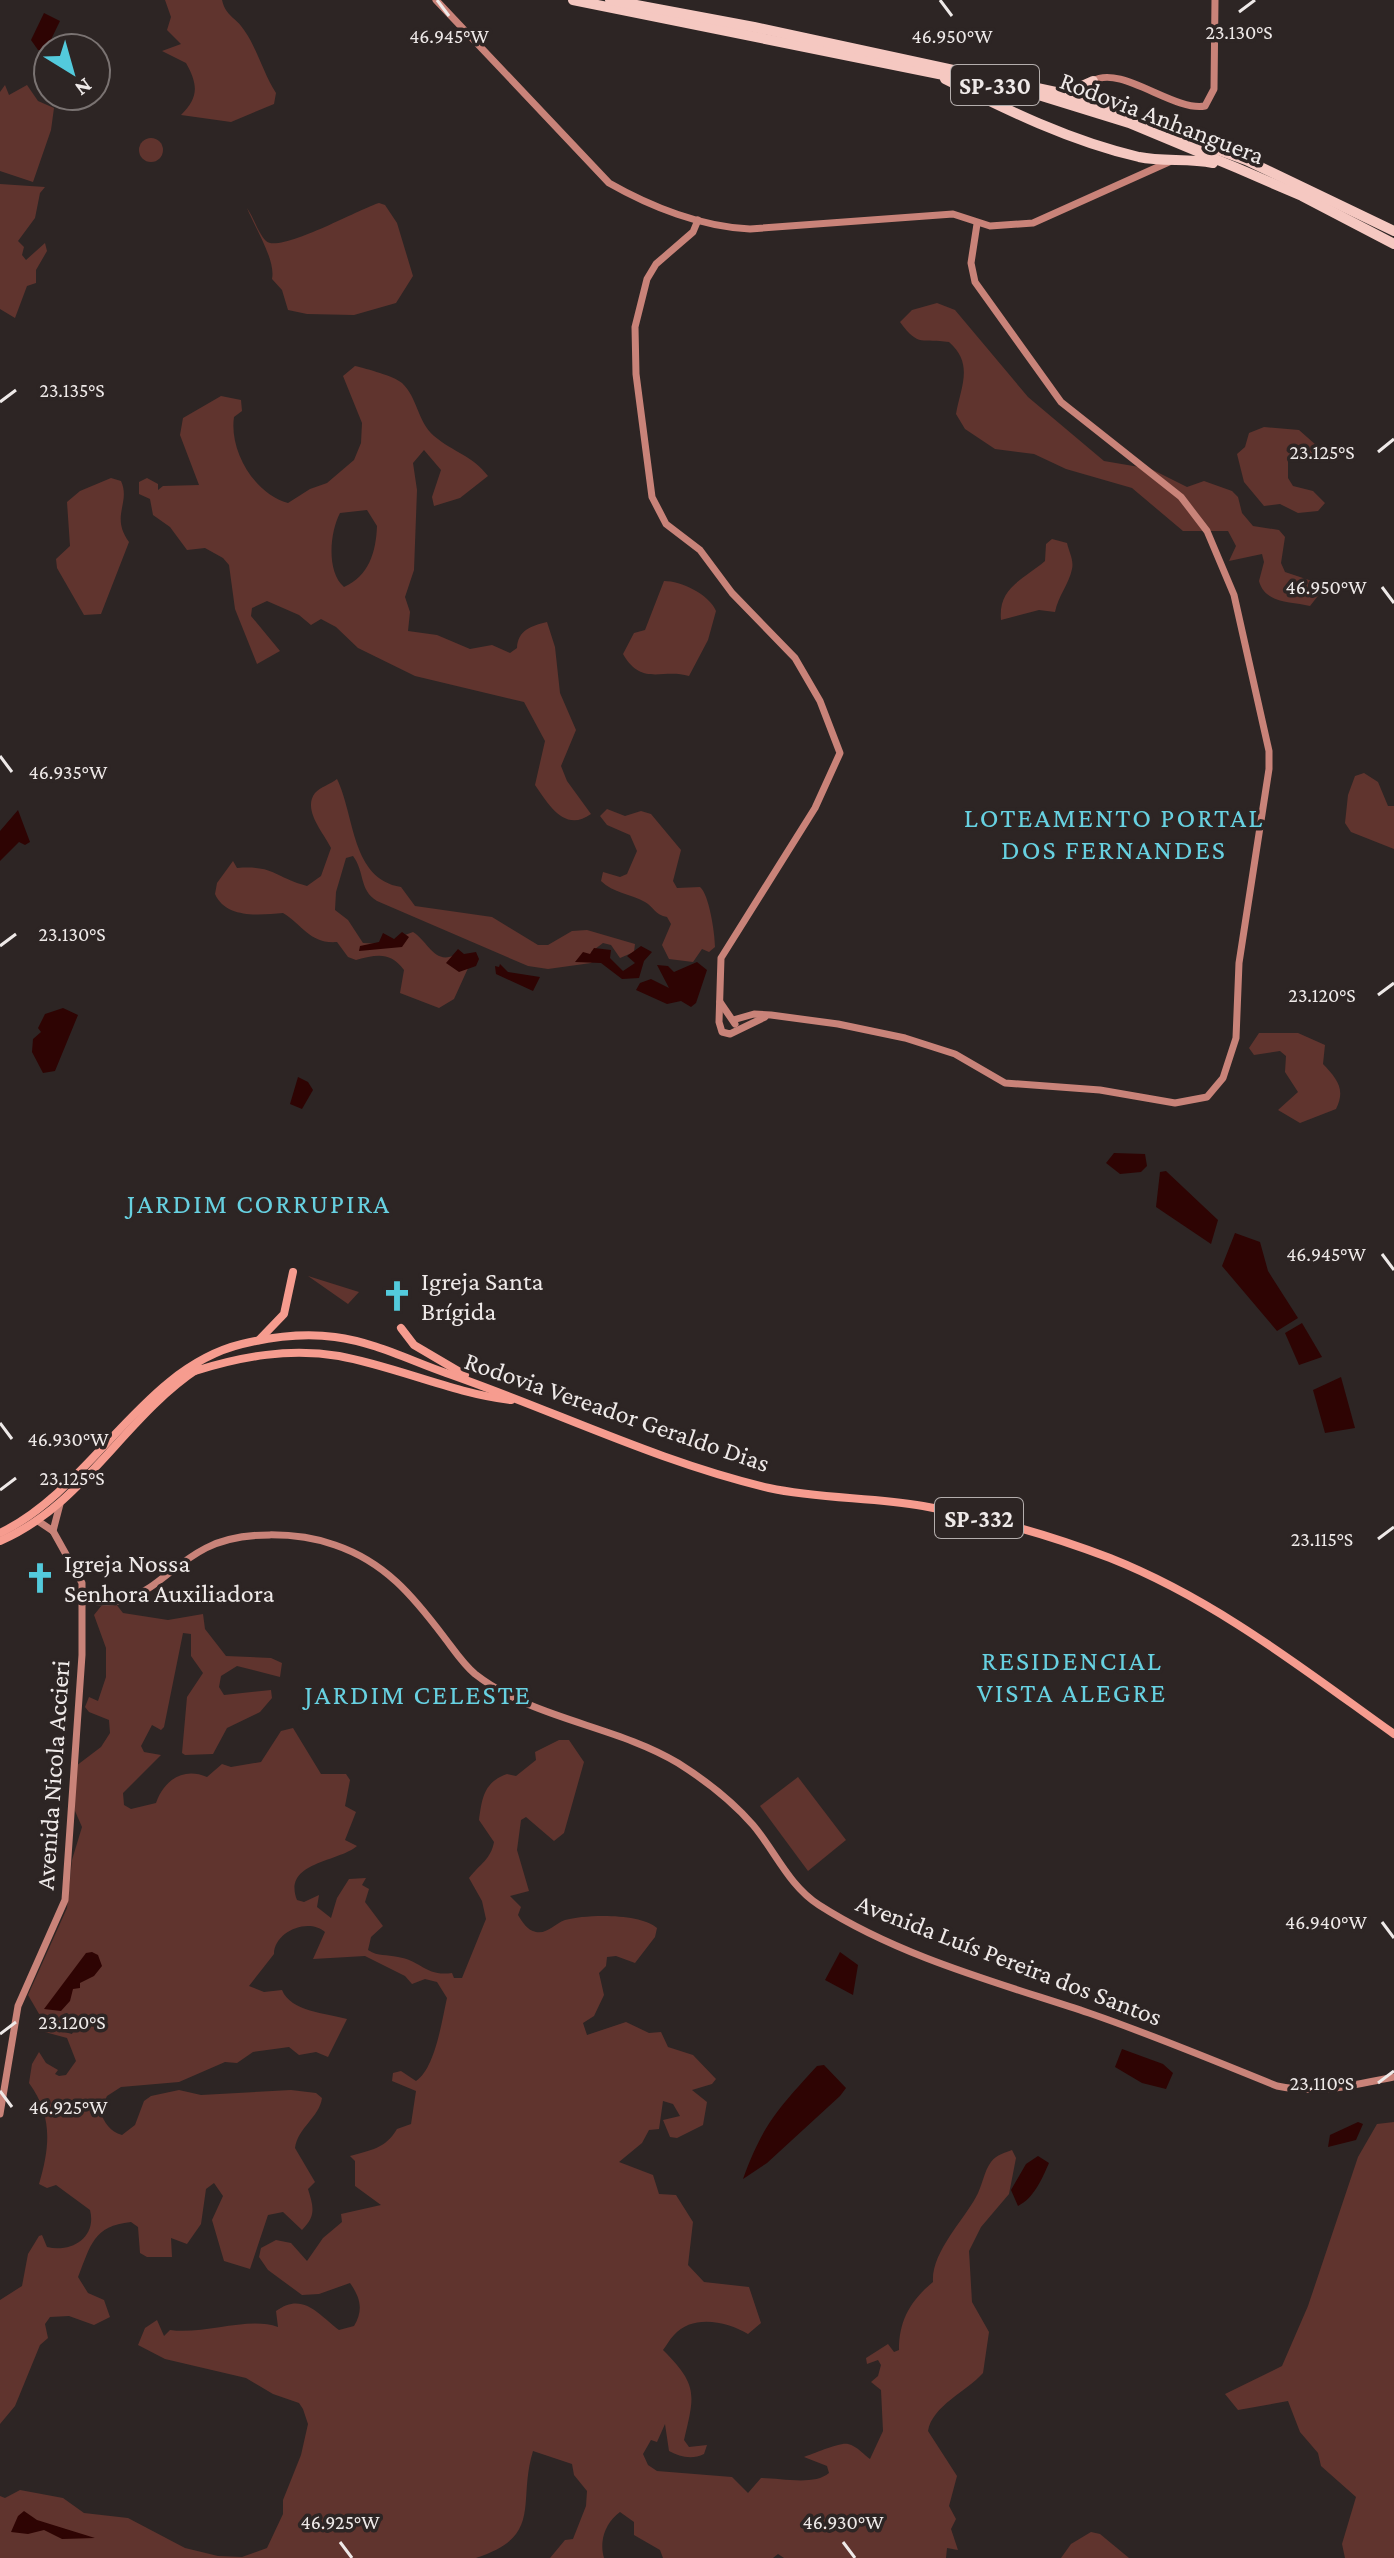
<svg xmlns="http://www.w3.org/2000/svg" width="1394" height="2558" viewBox="0 0 1394 2558" font-family="'Crimson Pro',serif">
  <style>
    .green { fill: #60342e; fill-rule: evenodd }
    .water { fill: #2e0403 }
    .lines { fill: none; stroke-linecap: round; stroke-linejoin: round }
    .secondary { stroke: #c98379; stroke-width: 7 }
    .primary { stroke: #f69c8f; stroke-width: 8 }
    .highway { stroke: #f5c8c1; stroke-width: 10 }
    .ticks { fill: none; stroke: #eee9e8; stroke-width: 3 }
    .labels { text-anchor: middle; dominant-baseline: central; stroke-width: 7; stroke-linejoin: round; paint-order: stroke }
    .shield { fill: #2d2524; stroke: #b4aead; stroke-width: 2 }
    .shield-label { font-size: 24px; font-weight: bold; fill: #eee9e8 }
    .street-label { font-size: 26px; fill: #eee9e8; stroke: #2d2524 }
    .poi-label { font-size: 26px; fill: #eee9e8; stroke: #2d2524; text-anchor: start }
    .neighbourhood-label { font-size: 28px; letter-spacing: 2px; fill: #67d1e1; stroke: #2d2524 }
    .ticks-label { font-size: 20px; text-anchor: middle; fill: #eee9e8; stroke: #2d2524; stroke-width: 7; stroke-linejoin: round; paint-order: stroke }
  </style>
  <rect width="100%" height="100%" fill="#2d2524"/>
  <g class="green">
    <path d="M165,0h57c4,17 14,17 22,30 13,18 19,43 32,63l-2,11 -43,18 -50,-7c17,-17 18,-29 5,-52l-24,-12 19,-7 -14,-14 4,-13z"/>
    <path d="M5,85l4,10 18,-10 11,16 16,7 -3,22 -18,52 -33,-11v-79z"/>
    <circle cx="151" cy="150" r="12"/>
    <path d="M0,184l45,3 -5,6 -5,25 -17,23 6,6 -2,8 4,5 19,-17 2,8 -11,19v13l-9,3 -12,32 -15,-9z"/>
    <path d="M379,203l6,2 12,18 16,53 -17,27 -42,12 -47,-1 -19,-4 -6,-20 -10,-11c4,-19 -17,-51 -25,-71 7,10 11,25 19,33 13,13 93,-32 113,-38z"/>
    <path d="M937,303l18,7 73,87 76,64 47,8 36,18 17,-6 28,10 6,6 4,16 11,13 26,4 6,7 -4,26 4,9 33,11 3,9 -11,14c-19,-5 -45,-2 -51,-25l5,-19 -2,-8 -33,7 7,-15 -8,-15h-45l-51,-43 -66,-19 -32,-15 -39,-5 -30,-20 -9,-15c5,-28 18,-50 -7,-72 -27,-4 -30,6 -49,-20l12,-12z"/>
    <path d="M355,366c12,3 39,10 47,17 16,15 15,38 32,53 19,16 39,20 54,40l-28,22 -26,8 -2,-9 9,-27 -17,-20 -11,13 4,27 -3,80 -9,27 5,15 -2,19 29,4 33,14 22,-4 18,8 7,-5c1,-18 14,-22 30,-26l8,25 5,46 16,37 -15,36 6,15 24,33c-26,19 -42,-9 -56,-29l10,-44 -21,-39 -109,-26 -57,-28 -22,-21 -15,-8 -10,6 -12,-10 -32,-14 -15,7 -1,8 29,35 -23,13 -22,-55 -6,-44 -6,-7 -18,-10 -18,2 -17,-23 -17,-12 -3,-16 -11,-5v-12l8,-4 11,6v6l5,-4 36,-1 -19,-50 3,-17 38,-22 20,4 1,11 -8,6c-5,33 20,77 54,86l22,-14 17,-6 27,-23 7,-17 1,-20 -19,-47zM367,510l10,16c-1,26 -8,50 -33,61 -18,-16 -14,-55 -4,-74z"/>
    <path d="M1264,427l35,3 17,15 -1,9 -27,6v18l5,8 20,5 12,12 -7,8 -20,2 -18,-9 -16,2 -20,-24 -7,-28 8,-7 4,-14z"/>
    <path d="M111,478l10,3c10,22 -11,35 8,61l-28,72 -17,1 -27,-47 -1,-9 14,-13 -3,-44 13,-11z"/>
    <path d="M1052,539l15,4c2,9 7,17 5,26 -3,15 -14,27 -17,43l-16,-2 -38,10c-3,-33 22,-40 44,-59l1,-17z"/>
    <path d="M664,581c17,0 45,13 52,30l-8,29 -19,36c-27,-8 -47,11 -66,-22l11,-21 11,-3z"/>
    <path d="M1364,773l14,9 10,24h6v43l-43,-17 -6,-9 3,-28 7,-19z"/>
    <path d="M337,779c18,37 14,100 64,108l14,19 77,11 46,28h10l24,-14 15,-1 48,14 -1,8 -14,6 -9,-13 -8,-2 -12,9 5,5 -5,6 -43,6 -20,-3 -151,-65c-18,-11 -12,-29 -24,-45l-7,2 -10,34 -1,18 13,10 15,23 18,1 32,-12c15,9 21,33 42,23l14,11 -15,33 -15,9 -39,-15 4,-23c-14,-19 -28,-15 -48,-10l-8,-3 -11,-15c-27,2 -33,-16 -54,-29 -23,2 -57,6 -68,-19l2,-11 16,-22 4,7c37,-3 37,9 70,18l14,-10 10,-28c-7,-15 -29,-38 -16,-55 5,-6 16,-9 22,-14z"/>
    <path d="M607,809l18,7 16,-5 10,3 30,36 -8,31 4,7 23,-1c9,7 15,46 15,60l-6,5 -7,-3 -9,13 -24,-3 -7,-14 9,-21 -4,-7c-12,-2 -13,-10 -22,-15 -14,-8 -32,-9 -44,-21l2,-9 17,5 7,-3 10,-23 -7,-16 -23,-10 -7,-9z"/>
    <path d="M1259,1033h39l27,12 -2,19c14,15 23,25 13,45l-36,14 -22,-13 20,-18 -13,-20 1,-16 -6,-5 -26,4 -5,-7z"/>
    <path d="M308,1276l51,16 -11,12z"/>
    <path d="M116,1604l7,9 45,7 35,-6 2,15 21,27 45,2 11,5 -2,14 -43,-11 -16,10 -2,11 5,8 47,-5 1,8 -12,14 -33,16 -14,26 -28,1 -3,-2 5,-56 16,-24 -12,-17v-22l-8,-1 -19,94 -3,3 -9,-5 -11,21 3,6 17,3 -38,38 1,12 7,4 25,-6c8,-23 27,-36 51,-26l15,-13 9,3 30,-5 20,-31 12,-3 28,46h25l4,6 -5,26 11,6 -11,28 12,6c-18,16 -75,16 -60,54l7,2 15,-7 -2,12 14,11 6,-20 12,-19 17,-1 -4,7 7,4 -4,13 18,24 -12,11 -3,13c11,7 18,4 30,7 22,3 28,20 54,16l2,5h8l24,-59 -4,-18 -13,-23c11,-14 22,-19 25,-36l-15,-22c3,-22 5,-38 28,-46l9,2 20,-16 -1,-8 24,-12h10l15,22 -20,71 -10,8 -28,-24 -5,3 -4,30 12,41 -19,5 11,11 -3,8c5,8 9,15 18,17 12,2 18,-8 29,-12 21,-6 76,-7 92,8l-2,9 -20,26 -19,-7 -9,1 -1,9 -7,7 5,22 -10,21 -11,7 4,12 39,-13 23,11 12,-1 7,15 25,8 23,24 -4,5 -20,6 15,12 -4,23 -26,13 -7,-1 -7,-17 17,-4 -7,-12 -10,-3 -4,28 -10,1 -7,13 -23,19 34,13 6,19 17,1 17,27 -5,43 16,17 45,5 12,36 -13,11c-21,-13 -56,-20 -74,1 -5,5 -7,10 -11,15 35,35 32,44 21,90l5,7 18,-2 -3,9c-12,6 -24,3 -35,-3l-4,-27 -8,18 -6,-2 -8,14 5,11 9,6 75,6 16,16 13,-15c20,0 53,8 68,-5l-2,-7 -23,-9c9,-3 36,-15 44,-13 9,2 16,11 22,15l13,-28 -2,-41 -10,-8 7,-6 3,-11 -3,-5 -11,4 -1,-6 22,-14 6,8 5,-2c0,-29 11,-49 34,-68 -2,-29 30,-61 43,-85 6,-10 8,-26 15,-35 6,-8 14,-9 21,-12l4,8 -7,36 -28,33 -12,24 3,51 17,30 -6,41c-16,18 -51,33 -55,58l29,45 -8,30 7,13 -5,10 7,21 -11,-2 -1,10h-162l-6,-4 -5,4h-110l-3,-8 -26,-15v-13l-14,-10c-15,11 -21,29 -16,46h-54l15,-18 8,-1 13,-33 1,-15 -13,-16 -2,-11 -39,-13c-16,52 11,85 -57,107h-476v-62l5,2 15,-8 43,8 21,15 44,5 57,30 33,8 24,1 25,-9 16,-34v-14l18,-45 7,-31 -5,-15 -4,-6 -26,-9 -27,-16 -81,-19 -27,-14 7,-17 12,-8 7,16 6,-6c35,5 78,-14 108,-3l-2,-16c27,-20 43,4 63,19l15,-4c10,-16 6,-29 -4,-43l-31,11 -17,1 -34,-25 -9,-13 2,-9 15,-8 15,3 16,18 16,-23 19,-16 -1,-8 40,-9 -26,-19v-25l-5,-5c21,-6 35,-7 47,-27l14,-5 5,-33 -24,-10 1,-8 8,-2 15,10c19,-12 26,-61 31,-83l-10,-16 -12,-3 -13,5 -7,-8 -40,-20 -52,3 12,-27c-17,-15 -51,0 -51,22l-25,32 15,6 18,-2c9,22 44,23 65,29l-19,38 -12,-5 -17,3 -10,-8 -36,5 -16,11 -12,-1 -46,20 -58,5 -14,9 -7,15c4,11 10,21 22,24l13,-10 9,-24 7,-5 28,-6 22,5 90,-5 25,3 6,5c-3,20 -24,29 -27,50l20,34 -7,7c5,17 9,26 -6,41l-19,-18 -15,3 -18,54 -26,-8 -12,-41 11,-24 -9,-13 -8,6 -5,35 -14,20 -16,-6 1,19h-25l-7,-4 -2,-26 -7,-5c-38,4 -40,23 -53,55l10,16 16,7 6,17 -16,8 -25,-9 -19,1 -5,7 3,14 -8,7 -25,61 -15,18v-124l22,-14 6,-32 11,-18 3,-1 5,12c25,6 50,-10 43,-37l-34,-25 -9,3 -8,-4c11,-37 14,-68 -10,-101l3,-19 7,-12 7,11 12,7 -3,4 4,2 7,-1 10,-14 -9,-23 -26,-7 -2,-6 33,9 4,-8 -34,-7 -14,-24 39,-87 5,-48 10,-33 -7,-16 -3,-42 29,-22 9,-14 -1,-13 -20,-8 -4,-5 4,-10 9,4 8,-24v-29l-12,-33 8,-10z"/>
    <path d="M798,1777l48,63 -38,31 -48,-65z"/>
    <path d="M1394,2122v436h-49l-3,-14 14,-47 -35,-31 -3,-13 -18,-21 -12,-31 -50,9 -13,-16 57,-28 26,-60 50,-149 19,-33z"/>
    <path d="M1091,2532l9,2 29,24h-68l10,-14z"/>
  </g>
  <g class="water">
    <path d="M44,13l16,8 -14,29h-8l-7,-10z"/>
    <path d="M18,810l12,32 -5,3 -6,-3 -19,19v-30z"/>
    <path d="M402,932l7,5 -7,10 -43,4 1,-5 19,-4 4,-9 11,6z"/>
    <path d="M641,946l11,6 -8,9 -5,17 -17,1 -21,-16 -26,-1 8,-10 7,2 4,-6 17,2 -1,8 13,13 12,-8 -8,-7z"/>
    <path d="M458,949l6,5 12,-2 3,7 -3,7 -17,6 -13,-9z"/>
    <path d="M697,962l10,8 -11,33 -5,4 -10,-6 -14,3 -31,-14 4,-7 11,-4 18,9 -12,-23 11,1 6,6z"/>
    <path d="M500,964l8,8 32,5 -7,14 -37,-17 -1,-8 4,1z"/>
    <path d="M63,1008l15,7 -23,56 -12,2 -11,-21 1,-13 8,-7 -3,-4 7,-14z"/>
    <path d="M298,1077l10,5 5,8 -11,19 -12,-5z"/>
    <path d="M1114,1153l31,1 2,12 -6,6 -21,2 -14,-11z"/>
    <path d="M1166,1171l52,49 -7,24 -55,-37 4,-35z"/>
    <path d="M1235,1233l25,9 8,29 30,47 -21,13 -55,-65z"/>
    <path d="M1302,1323l20,34 -23,8 -14,-32z"/>
    <path d="M1341,1377l14,51 -30,5 -12,-43z"/>
    <path d="M92,1952l6,3 4,11 -8,10 -14,7v5l-7,1 -3,12 -9,10 -17,-2 42,-56z"/>
    <path d="M840,1952l18,13 -5,30 -28,-15z"/>
    <path d="M1122,2049l41,15 10,9 -7,16 -24,-6 -27,-16z"/>
    <path d="M824,2065l22,23 -6,8 -73,67 -24,16c20,-55 35,-70 74,-113z"/>
    <path d="M1358,2122l5,2 -7,16 -28,7 2,-12z"/>
    <path d="M1038,2156l11,7c-7,16 -15,35 -31,43l-7,-16 15,-26z"/>
    <path d="M24,2511l13,9 58,18 -33,1 -18,-9 -16,4 -17,-2 7,-16z"/>
  </g>
  <g class="lines">
    <g class="secondary">
      <path d="M436,0l173,183c42,24 93,44 141,46l203,-15 37,12 43,-3 136,-61"/>
      <path d="M1093,81c27,-17 81,31 112,25l9,-17 1,-89"/>
      <path d="M698,220l-5,12 -37,32 -9,15 -12,48 1,47 16,123 14,27 34,26 32,43 63,65 25,43 20,52 -25,55 -94,150 -2,64 3,10 8,2 35,-17"/>
      <path d="M720,1002l15,22"/>
      <path d="M733,1020l21,-6 17,1 67,9 67,14 50,16 50,29 95,7 75,13 32,-6 16,-19 13,-40 3,-75 30,-194v-18l-35,-156 -27,-64 -26,-34 -120,-95 -86,-120 -4,-19 6,-39"/>
      <path d="M53,1531l7,-27"/>
      <path d="M83,1599c59,15 76,-27 123,-51 35,-18 92,-16 129,-3 50,17 78,51 109,92 10,13 19,27 31,37 59,46 140,51 203,89 27,17 54,38 75,62 22,26 36,61 66,80 81,52 180,78 270,108 64,22 126,48 188,73 42,9 76,-1 117,-9"/>
      <path d="M0,2114l18,-108 47,-106 17,-245v-72l-29,-52 -15,-10"/>
    </g>
    <g class="primary">
      <path d="M401,1328l13,17 51,30"/>
      <path d="M259,1340l25,-26 9,-42"/>
      <path d="M195,1371c48,-15 94,-23 144,-15 59,11 113,37 172,44"/>
      <path d="M0,1533c93,-45 142,-165 242,-189 29,-7 64,-11 93,-7 39,5 74,23 111,36 107,37 212,89 323,115 50,11 103,9 154,18 63,11 127,29 187,52 106,42 193,111 284,176"/>
      <path d="M0,1541c84,-36 124,-124 199,-173"/>
    </g>
    <g class="highway">
      <path d="M573,0l459,93 97,30 108,45 65,28 92,48"/>
      <path d="M610,0l144,27 311,67 181,66 148,71"/>
      <path d="M945,79c62,31 125,62 194,78 24,5 49,1 74,6"/>
      <path d="M1066,93l27,-12 1,10 13,15"/>
    </g>
  </g>
  <path class="ticks" d="M437,0l12,16M940,0l12,16M1239,12l16,-12M0,402l16,-12M1378,452l16,-13M1382,587l12,16M0,756l12,16M0,946l16,-12M1378,995l16,-12M1382,1254l12,16M0,1423l12,16M0,1490l16,-12M1378,1539l16,-12M1382,1922l12,16M0,2034l16,-12M1378,2083l16,-12M0,2091l12,16M340,2542l12,16M843,2542l12,16"/>
  <defs>
    <symbol id="church-bare" viewBox="-9 -9 18 18"><path d="M-1.2-6h2.4v3.5h3.3v2.4h-3.3V6h-2.4V-.1h-3.3v-2.4h3.3Z" fill="#53cadc" stroke="#2d2524" stroke-width="2.5" paint-order="stroke"/></symbol>
  </defs>
  <g fill-rule="evenodd">
    <use href="#church-bare" x="375" y="1274" width="44" height="44"/>
    <use href="#church-bare" x="18" y="1556" width="44" height="44"/>
  </g>
  <g class="labels">
    <g class="shield">
      <rect x="951" y="65" width="88" height="40" rx="6"/>
      <rect x="935" y="1498" width="88" height="40" rx="6"/>
    </g>
    <g class="shield-label">
      <text x="995" y="85">SP-330</text>
      <text x="979" y="1518">SP-332</text>
    </g>
    <g class="street-label">
      <text transform="translate(1162 118) rotate(21)">Rodovia Anhanguera</text>
      <text transform="translate(617 1412) rotate(19)">Rodovia Vereador Geraldo Dias</text>
      <text transform="translate(53 1775) rotate(-86)">Avenida Nicola Accieri</text>
      <text transform="translate(1009 1960) rotate(21)">Avenida Luís Pereira dos Santos</text>
    </g>
    <g class="poi-label">
      <text x="421" y="1281">Igreja Santa<tspan x="421" dy="30">Brígida</tspan></text>
      <text x="64" y="1563">Igreja Nossa<tspan x="64" dy="30">Senhora Auxiliadora</tspan></text>
    </g>
    <g class="neighbourhood-label">
      <text x="1114" y="817">LOTEAMENTO PORTAL<tspan x="1114" dy="32">DOS FERNANDES</tspan></text>
      <text x="259" y="1203">JARDIM CORRUPIRA</text>
      <text x="1072" y="1660">RESIDENCIAL<tspan x="1072" dy="32">VISTA ALEGRE</tspan></text>
      <text x="418" y="1694">JARDIM CELESTE</text>
    </g>
  </g>
  <g class="ticks-label">
    <text x="1239" y="39">23.130°S</text>
    <text x="449" y="43">46.945°W</text>
    <text x="952" y="43">46.950°W</text>
    <text x="72" y="397">23.135°S</text>
    <text x="1322" y="459">23.125°S</text>
    <text x="1326" y="594">46.950°W</text>
    <text x="68" y="779">46.935°W</text>
    <text x="72" y="941">23.130°S</text>
    <text x="1322" y="1002">23.120°S</text>
    <text x="1326" y="1261">46.945°W</text>
    <text x="68" y="1446">46.930°W</text>
    <text x="72" y="1485">23.125°S</text>
    <text x="1322" y="1546">23.115°S</text>
    <text x="1326" y="1929">46.940°W</text>
    <text x="72" y="2029">23.120°S</text>
    <text x="1322" y="2090">23.110°S</text>
    <text x="68" y="2114">46.925°W</text>
    <text x="340" y="2529">46.925°W</text>
    <text x="843" y="2529">46.930°W</text>
  </g>
  <g transform="translate(72 72) rotate(143)"><circle r="38" fill="#2d2524" stroke="#7a7372" stroke-width="2"/>
  <path d="M0-6L14 30L0 20L-14 30Z" fill="#53cadc"/>
  <text y="-12" font-size="22" font-weight="bold" text-anchor="middle" fill="#eee9e8">N</text>
  </g>
</svg>
